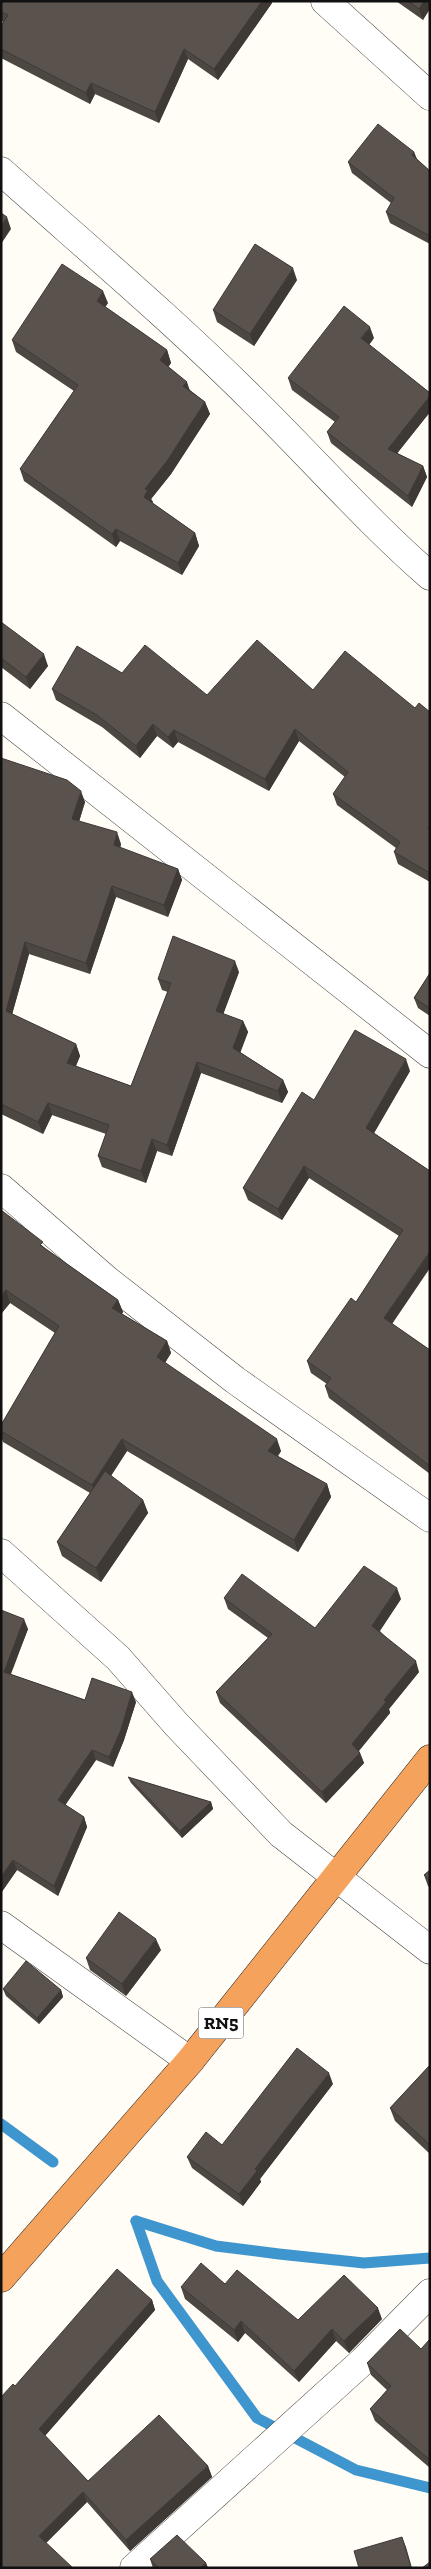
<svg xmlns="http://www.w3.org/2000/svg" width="431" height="2569" viewBox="0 0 431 2569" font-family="'Zilla Slab',serif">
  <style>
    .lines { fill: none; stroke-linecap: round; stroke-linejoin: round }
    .stream { stroke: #3f96cf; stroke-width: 11 }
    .minor-casing { stroke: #444; stroke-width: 29 }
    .highway-casing { stroke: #222; stroke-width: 29 }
    .minor { stroke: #fff; stroke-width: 28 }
    .highway { stroke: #f5a25d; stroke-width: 28 }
    .wall { fill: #4d4742 }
    .shaded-wall { fill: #3f3936 }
    .building { fill: #5a524d; stroke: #3f3936 }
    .labels { text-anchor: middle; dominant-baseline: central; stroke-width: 5; stroke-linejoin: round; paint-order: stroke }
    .shield { fill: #fff; stroke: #585858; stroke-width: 1 }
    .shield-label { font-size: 18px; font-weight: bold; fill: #111 }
  </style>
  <rect width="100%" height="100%" fill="#fffdf5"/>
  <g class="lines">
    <g class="stream">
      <path d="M1,2124l52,38"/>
      <path d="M136,2221l21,60 100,137 99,52 74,18"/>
      <path d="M136,2221l80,25 63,8 85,9 66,-5"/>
    </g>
    <defs>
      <g id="minor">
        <path d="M325,1l105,95"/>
        <path d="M1,171c85,76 172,149 252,229 60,59 114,121 177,176"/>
        <path d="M1,716l429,338"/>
        <path d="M1,1188l106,92 128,100 195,138"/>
        <path d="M1,1553l117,105 58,66 105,110 149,116"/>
        <path d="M1,1925l189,136"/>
        <path d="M134,2568l229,-207 67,-68"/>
      </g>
      <path id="highway" d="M1,2278l189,-217 240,-302"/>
    </defs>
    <use href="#minor" class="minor-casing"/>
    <use href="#highway" class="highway-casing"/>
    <use href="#minor" class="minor"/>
    <use href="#highway" class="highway"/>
  </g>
  <g class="wall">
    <path d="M1,1l271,2 -54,77 -30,-21 -29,64 -64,-29 -5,10 -89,-46v-32l3,-4 -3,-1z"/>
    <path d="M396,1h34l-7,19z"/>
    <path d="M414,152l3,7 13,12v73l-40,-21 -4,-11 5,-9 -39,-30 -4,-11z"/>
    <path d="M297,280l-43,66 -37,-24 -4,-12z"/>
    <path d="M108,303l-3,4 62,43 4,13 -3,4 22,23 15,12 5,12 -39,60 -20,25 2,3 -1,1 43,30 4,13 -17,29 -62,-34 -4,6 -92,-66 -4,-12 54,-78 -58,-39 -4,-12z"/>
    <path d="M374,338l-5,7 61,48v19l-33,41 26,13 4,11 -15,30 -81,-64 -4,-11 8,-10 -43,-32 -4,-12z"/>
    <path d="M1,622l47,44 -18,23 -29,-22z"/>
    <path d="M122,673l85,22 106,-5 102,18 15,4v170l-32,-18 -4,-12 2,-4 -59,-43 -4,-11 12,-17 -46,-36 -30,50 -91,-49 -5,6 -16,-12 -17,22 -38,-31 -46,-27 -4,-11z"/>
    <path d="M1,758l84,44 -6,20 42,22 -1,4 58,21 4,11 -14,37 -52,-20 -26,77 -61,-20 -17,60 64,30 4,12 -4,10 55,20 37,-94 -6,-2 -4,-11 81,-7 -16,42 20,7 5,11 -8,20 43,28 5,12 -6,11 -81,-30 -29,83 -15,-5 -11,32 -44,-16 -4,-11 8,-22 -54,-19 -9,19 -42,-20z"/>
    <path d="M430,973v43l-12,-8 -4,-10z"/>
    <path d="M410,1071l-36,62 56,38 -38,153 38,26v124l-101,-76 -4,-12 2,-2 -16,-11 -4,-12 49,-59 43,-66 -90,-58 -27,42 -34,-20 -5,-12 71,-88z"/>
    <path d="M1,1210l44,38 73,52 5,12 -1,2 45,27 4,12 -6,10 116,88 -3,5 49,28 4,13 -33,55 -171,-101 -16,25 32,24 5,13 -47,69 -39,-26 -5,-14 33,-49 -87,-51 -2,-6v-11l54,-92 -45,-30 -9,11z"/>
    <path d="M224,1598l91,30 86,-29 -21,32 39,41 -30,37 1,4 -31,38 1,2 4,10 -38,40 -106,-100 -4,-11 52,-54 -40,-29z"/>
    <path d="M1,1610l27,19 -18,45 75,26 51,2 -12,38 -11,27 -17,-7 -31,45 19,12 3,10 -29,69 -41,-26 -16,23z"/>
    <path d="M128,1777l83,25 2,7 -31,29 -51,-55z"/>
    <path d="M430,1870v18l-2,-2 -4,-11z"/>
    <path d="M161,1950l-35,46 -36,-26 -4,-12z"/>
    <path d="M3,1989l58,1 2,7 -24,27 -33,-28z"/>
    <path d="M430,2065v89l-35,-33 -5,-13z"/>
    <path d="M333,2084l-73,95 1,3 -18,24 -51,-38 -5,-11 35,-12z"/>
    <path d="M225,2284l73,36 84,-1 -33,34 -13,-12 -37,41 -54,-49 -7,9 -53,-43 -4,-12z"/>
    <path d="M152,2300l3,10 -110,126 43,45 120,-15 4,11 -82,74 -43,-49 -41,41 -45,25 14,-182z"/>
    <path d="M430,2339v129l-55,-47 -5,-12 17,-19 -16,-15 -4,-12 54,-14z"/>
    <path d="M150,2559l56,4 2,5h-55z"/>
  </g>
  <g class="shaded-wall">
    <path d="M262,1h10v2l-54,77 -4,-11z"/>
    <path d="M424,1h6v8l-7,11 -4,-11z"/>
    <path d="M184,49l4,10 -29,64 -4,-11z"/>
    <path d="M91,83l4,11 -5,10 -4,-11z"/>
    <path d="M414,152l4,11 -6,-8z"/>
    <path d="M7,217l4,12 -10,15v-18z"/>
    <path d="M293,268l4,12 -43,66 -4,-12z"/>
    <path d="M103,291l5,12 -7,10 -4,-12z"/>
    <path d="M370,327l4,11 -9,12 -4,-12z"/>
    <path d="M167,350l4,13 -6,9 -5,-12z"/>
    <path d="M187,382l4,12 -8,-8z"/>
    <path d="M430,396v16l-38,48 -4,-11z"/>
    <path d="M205,402l5,12 -39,60 -20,25 2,3 -5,7 -4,-12 1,-8z"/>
    <path d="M423,466l4,11 -15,30 -4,-11z"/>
    <path d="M116,529l4,12 -4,6 -4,-13z"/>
    <path d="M195,533l4,13 -17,29 -4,-12z"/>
    <path d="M44,654l4,12 -18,23 -4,-12z"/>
    <path d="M153,724l4,12 -17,22 -4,-12z"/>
    <path d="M295,729l4,12 -30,50 -4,-12z"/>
    <path d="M174,730l4,12 -5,6 -5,-11z"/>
    <path d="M81,791l4,11 -9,29 -4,-12z"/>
    <path d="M117,832l4,12 -3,13 -4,-12z"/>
    <path d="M178,869l4,11 -14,37 -4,-12z"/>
    <path d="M112,886l4,11 -26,77 -4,-11z"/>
    <path d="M25,942l4,12 -19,68 -4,-11z"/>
    <path d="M235,961l4,11 -19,51 -4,-12z"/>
    <path d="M243,1021l5,11 -10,27 -5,-11z"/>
    <path d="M76,1044l4,12 -8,19 -5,-12z"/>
    <path d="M406,1059l4,12 -40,69 -4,-12z"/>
    <path d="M197,1062l4,11 -29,83 -5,-11z"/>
    <path d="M283,1080l5,12 -6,11 -4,-12z"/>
    <path d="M48,1103l4,12 -9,19 -5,-12z"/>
    <path d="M152,1139l5,12 -11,32 -5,-12z"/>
    <path d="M304,1166l5,12 -27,42 -4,-11z"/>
    <path d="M430,1251v17l-42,62 -4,-12z"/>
    <path d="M6,1290l4,13 -9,11v-18z"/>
    <path d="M118,1300l5,12 -6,9 -5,-13z"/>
    <path d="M167,1341l4,12 -10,16 -4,-12z"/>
    <path d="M122,1439l5,12 -30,46 -5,-12z"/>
    <path d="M277,1439l4,12 -8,12 -5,-12z"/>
    <path d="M327,1484l4,13 -33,55 -4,-12z"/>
    <path d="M143,1500l5,13 -47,69 -5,-14z"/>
    <path d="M397,1588l4,11 -25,37 -4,-10z"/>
    <path d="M24,1619l4,10 -20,53 -4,-10z"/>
    <path d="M416,1661l3,11 -30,37 1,4 -35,42 -3,-11 32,-44z"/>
    <path d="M132,1692l4,10 -12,38 -11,27 -4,-10z"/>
    <path d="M92,1750l4,10 -34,50 -4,-10z"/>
    <path d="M360,1753l4,10 -38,40 -4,-11z"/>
    <path d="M211,1802l2,7 -31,29 -2,-7z"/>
    <path d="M84,1817l3,10 -29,69 -4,-10z"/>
    <path d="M13,1860l4,10 -16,23v-16z"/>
    <path d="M156,1939l5,11 -35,46 -4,-12z"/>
    <path d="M61,1990l2,7 -24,27 -2,-6z"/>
    <path d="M329,2073l4,11 -73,95 1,3 -18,24 -4,-12 16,-25z"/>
    <path d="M152,2300l3,10 -113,129 -3,-10z"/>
    <path d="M378,2308l4,11 -33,34 -5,-12z"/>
    <path d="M241,2321l4,12 -7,9 -4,-12z"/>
    <path d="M332,2329l4,12 -37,41 -5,-11z"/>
    <path d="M208,2466l4,11 -82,74 -4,-11z"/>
    <path d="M83,2492l4,10 -44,44 -4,-10z"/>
    <path d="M402,2537l4,10 6,21h-1z"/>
    <path d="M206,2563l2,5h-8z"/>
  </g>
  <g class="building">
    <path d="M1,1h261l-48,68 -30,-20 -29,63 -64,-29 -5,10 -85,-44v-23l7,-11 -7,-3z"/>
    <path d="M408,1h16l-5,8z"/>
    <path d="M378,124l36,28 -2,3 18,16v65l-44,-24 8,-14 -46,-36z"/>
    <path d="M1,213l6,4 -6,9z"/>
    <path d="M255,244l38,24 -43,66 -37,-24z"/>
    <path d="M62,264l41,27 -6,10 70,49 -7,10 27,22 -4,4 22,16 -38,59 -22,28 3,1 -4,7 51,36 -17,30 -62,-34 -4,5 -92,-65 58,-84 -66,-45z"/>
    <path d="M344,306l26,21 -9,11 69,55v3l-42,53 35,17 -15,30 -81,-64 12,-15 -51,-39z"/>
    <path d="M1,622l43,32 -18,23 -25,-19z"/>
    <path d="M257,640l56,50 32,-39 70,57 4,-5 11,9v114l-2,2 2,1v44l-36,-21 6,-10 -67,-48 15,-22 -53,-43 -30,50 -91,-49 -6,7 -15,-13 -17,22 -39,-31 -45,-26 25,-43 45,27 23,-28 62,50z"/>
    <path d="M1,758l66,22 14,11 -9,28 45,13 -3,13 64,24 -14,36 -52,-19 -26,77 -61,-21 -19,69 70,33 -9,19 64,23 40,-103 -13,-4 15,-43 62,25 -19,50 27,10 -10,27 50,32 -5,11 -81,-29 -30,83 -15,-6 -11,32 -43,-15 11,-31 -61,-22 -10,19 -37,-18z"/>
    <path d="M430,973v35l-16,-10z"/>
    <path d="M355,1030l51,29 -40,69 64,43v80l-46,67 46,32v116l-105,-80 6,-8 -24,-17 44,-63 5,4 47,-72 -99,-64 -26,43 -35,-21 59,-96 12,8z"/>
    <path d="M1,1210l42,32 -3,3 78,55 -6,8 55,33 -10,16 120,82 -9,12 59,33 -33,56 -172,-101 -30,46 -91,-54v-6l58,-99 -53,-36 -5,6z"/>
    <path d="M105,1471l38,29 -47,68 -39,-26z"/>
    <path d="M364,1566l33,22 -25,38 44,35 -32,39 2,2 -34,42 8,9 -38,39 -106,-100 56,-58 -48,-36 18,-24 73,54z"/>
    <path d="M1,1610l23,9 -20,53 81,28 7,-22 40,14 -11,38 -12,27 -17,-7 -34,50 26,17 -30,69 -41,-26 -12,17z"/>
    <path d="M128,1777l83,25 -31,29z"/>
    <path d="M430,1870v11l-6,-6z"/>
    <path d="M119,1912l37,27 -34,45 -36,-26z"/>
    <path d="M26,1961l35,29 -24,28 -34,-29z"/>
    <path d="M297,2048l32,25 -74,96 2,2 -18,23 -52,-37 19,-25 16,13z"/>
    <path d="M430,2065v80l-40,-37z"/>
    <path d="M201,2263l24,21 12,-14 61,50 46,-45 34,33 -34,33 -12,-12 -38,42 -53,-50 -7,9 -53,-43z"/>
    <path d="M117,2269l35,31 -113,129 49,52 71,-66 49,51 -82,74 -43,-48 -44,44 34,32h-72v-171l12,-13 2,2z"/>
    <path d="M400,2329l21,20 9,-10v121l-60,-51 21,-23 -24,-23z"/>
    <path d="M177,2535l29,28 -6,5h-41l-9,-9z"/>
    <path d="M402,2537l9,31h-52l-5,-17z"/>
    <path d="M430,2562v6h-8z"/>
  </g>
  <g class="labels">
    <rect class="shield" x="198.5" y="2007.5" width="45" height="31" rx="4"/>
    <g class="shield-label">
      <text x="221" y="2023">RN5</text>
    </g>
  </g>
  <rect width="431" height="2569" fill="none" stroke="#111111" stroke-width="5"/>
</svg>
